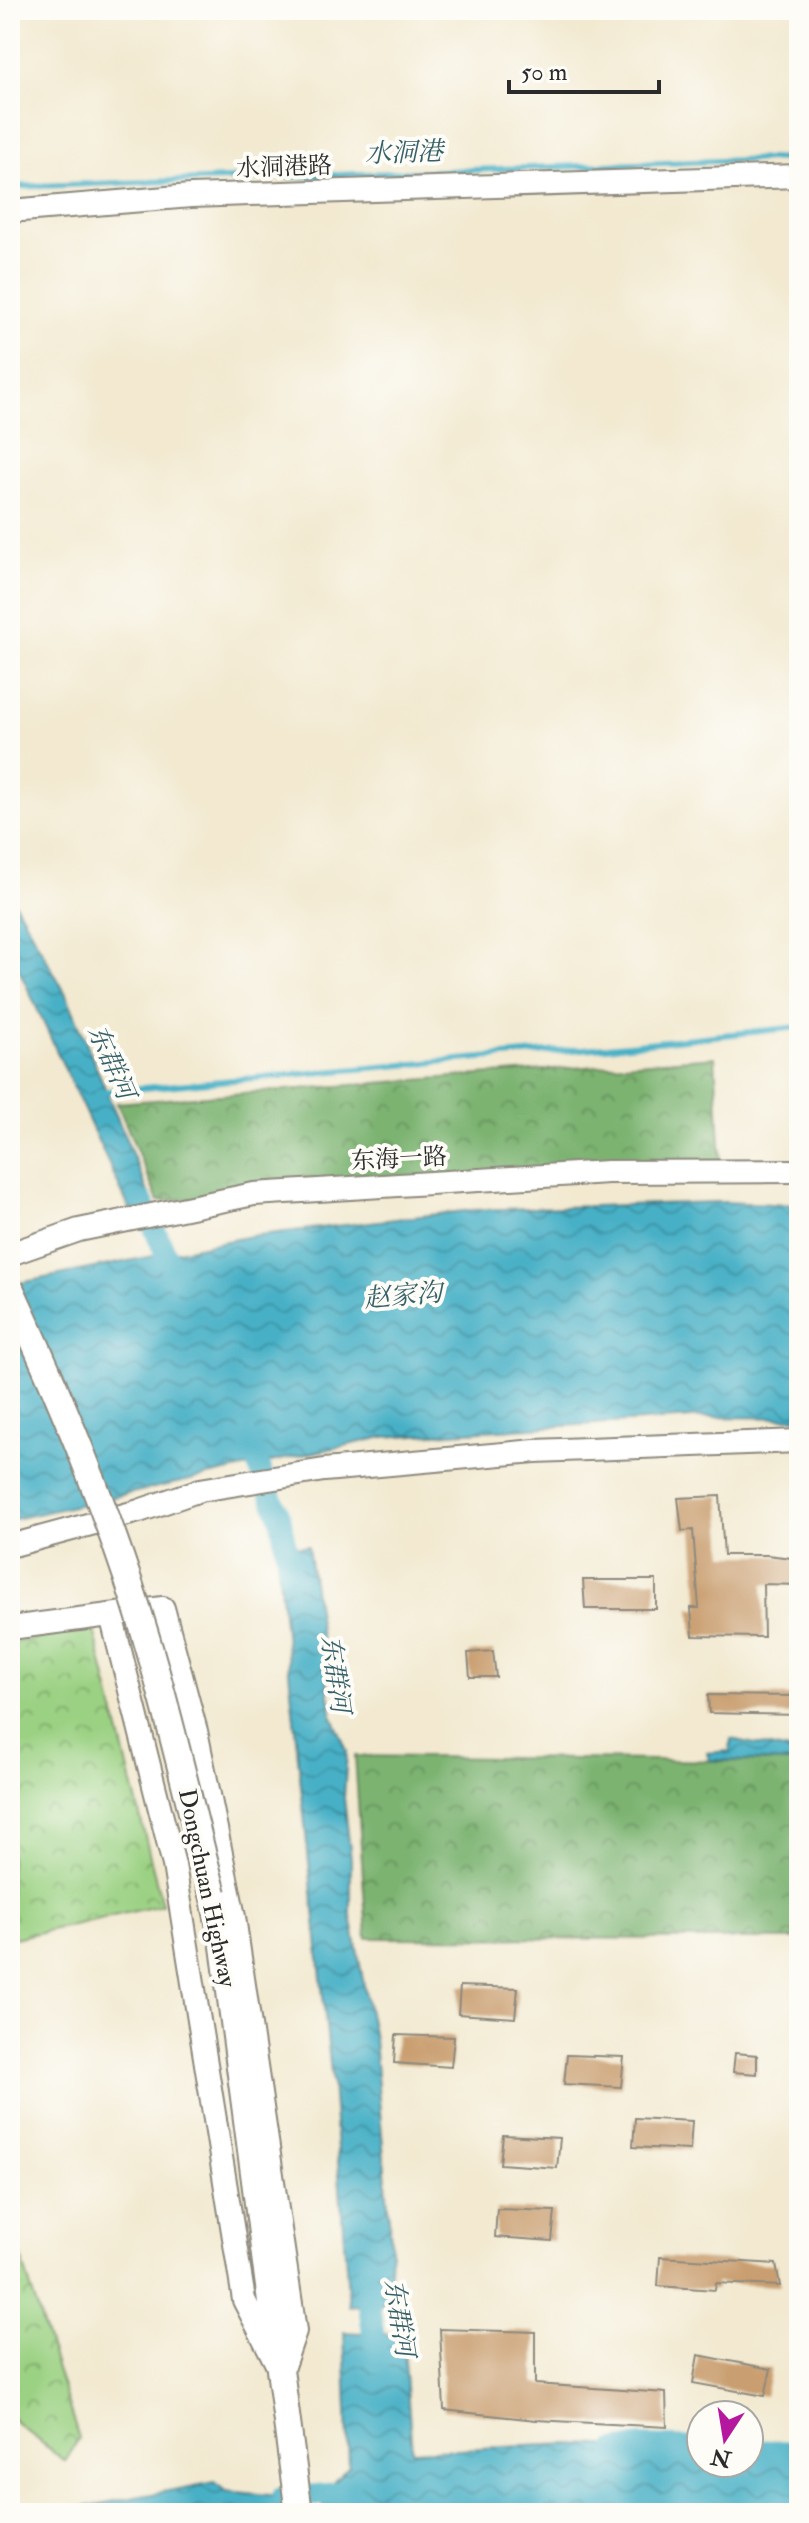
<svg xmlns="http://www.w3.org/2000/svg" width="809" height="2523" viewBox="0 0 809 2523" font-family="'IM FELL Double Pica','Noto Serif SC',serif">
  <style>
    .forest { fill: url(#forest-crowns); stroke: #546f4e; stroke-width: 2 }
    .park { fill: url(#park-crowns); stroke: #637e57; stroke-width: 2 }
    .water { fill: url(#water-waves); stroke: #396e78; stroke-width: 2 }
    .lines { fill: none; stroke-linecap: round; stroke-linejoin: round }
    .stream { stroke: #47b0c6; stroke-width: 6 }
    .canal { stroke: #47b0c6; stroke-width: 22 }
    .building { fill: #c99e6f }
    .minor-casing { stroke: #8e8a7e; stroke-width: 26 }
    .tertiary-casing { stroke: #8e8a7e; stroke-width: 30 }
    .minor { stroke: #fff; stroke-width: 22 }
    .tertiary { stroke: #fff; stroke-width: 26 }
    .tertiary-bridge-casing { stroke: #8e8a7e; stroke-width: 30; stroke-linecap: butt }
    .tertiary-bridge { stroke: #fff; stroke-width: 26 }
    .labels { text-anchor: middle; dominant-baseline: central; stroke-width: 8; stroke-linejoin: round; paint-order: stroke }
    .street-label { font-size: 24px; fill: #2b2b2b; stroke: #fdfcf7 }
    .water-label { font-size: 26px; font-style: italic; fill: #366069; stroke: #fdfcf7 }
  </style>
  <defs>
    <pattern id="forest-crowns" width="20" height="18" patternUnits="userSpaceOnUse" patternTransform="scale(2)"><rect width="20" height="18" fill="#7cb371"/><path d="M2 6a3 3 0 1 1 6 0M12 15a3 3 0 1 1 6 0" fill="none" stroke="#66925d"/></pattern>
    <pattern id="park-crowns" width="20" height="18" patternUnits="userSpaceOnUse" patternTransform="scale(2)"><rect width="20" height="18" fill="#9bd183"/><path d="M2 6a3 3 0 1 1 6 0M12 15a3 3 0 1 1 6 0" fill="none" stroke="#7faa6b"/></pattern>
    <pattern id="water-waves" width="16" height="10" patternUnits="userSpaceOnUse" patternTransform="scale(2)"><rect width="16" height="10" fill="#47b0c6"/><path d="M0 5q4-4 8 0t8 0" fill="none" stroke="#3b8fa1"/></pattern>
  </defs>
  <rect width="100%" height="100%" fill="#fdfcf7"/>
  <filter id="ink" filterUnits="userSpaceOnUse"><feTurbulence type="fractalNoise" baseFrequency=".0125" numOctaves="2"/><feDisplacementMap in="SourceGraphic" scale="16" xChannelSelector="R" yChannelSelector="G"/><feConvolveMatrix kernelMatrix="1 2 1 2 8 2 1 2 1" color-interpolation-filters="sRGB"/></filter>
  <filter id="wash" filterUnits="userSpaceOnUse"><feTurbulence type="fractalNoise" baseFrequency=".006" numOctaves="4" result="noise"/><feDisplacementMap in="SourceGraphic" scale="32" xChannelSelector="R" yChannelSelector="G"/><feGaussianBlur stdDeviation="1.8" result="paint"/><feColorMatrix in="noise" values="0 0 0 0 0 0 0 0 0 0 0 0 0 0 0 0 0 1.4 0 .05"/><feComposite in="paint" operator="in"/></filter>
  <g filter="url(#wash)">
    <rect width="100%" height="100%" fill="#f2e9d0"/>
    <g class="forest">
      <path d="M715,1057l6,104 -563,40 -41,-98z"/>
      <path d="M355,1756l444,6v177l-432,-1z"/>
    </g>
    <g class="park">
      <path d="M94,1630l68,275 -152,34v-296z"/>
      <path d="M10,2223l69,215 -14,23 -55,-43z"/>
    </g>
    <g class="water">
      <path d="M10,894l57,102 87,211 -24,3 -120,-260z"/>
      <path d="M718,1202l81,3v213l-90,-1 -325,20 -374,83v-235l241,-49 221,-26z"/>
      <path d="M308,1546l24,169 15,36 -3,47 7,61v57l23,123 17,202 -2,63 -40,2 -17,-223 -56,-536z"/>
      <path d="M731,1739l68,14v9l-90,-2 -2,-7 23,-2z"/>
      <path d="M344,2332l59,3 9,116 157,-7 132,4v15h48v-13l50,2v61h-474l-4,-18 28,-29z"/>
      <path d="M215,2482l11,9 65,6v16h-239z"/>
    </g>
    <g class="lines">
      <g class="stream">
        <path d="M10,187l789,-29"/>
        <path d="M98,1092l530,-47 171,-18"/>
      </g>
      <g class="canal">
        <path d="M142,1201l35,78"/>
        <path d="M247,1439l33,77 11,61"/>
        <path d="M364,2275l14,88"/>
        <path d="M749,2450l50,2"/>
        <path d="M615,2451l26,-5 60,2"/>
        <path d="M282,2498l69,-6"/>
      </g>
    </g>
    <g id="blocks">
      <g class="building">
        <path d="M720,1496l4,59h43l32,4v26l-36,-1 1,53 -71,-1 -2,-28h8l-6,-78 -11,1 -4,-33z"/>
        <path d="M583,1580h73v29h-71z"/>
        <path d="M493,1651l3,26h-26l-2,-24z"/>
        <path d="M708,1695l91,1v19l-90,-2z"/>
        <path d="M460,1986l58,2 -3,30 -57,-4z"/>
        <path d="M396,2035l58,2 -3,30 -57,-4z"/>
        <path d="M735,2053l22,2v19l-24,-2z"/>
        <path d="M567,2055l57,2 -3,30 -57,-3z"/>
        <path d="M635,2118l57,3 -2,29 -57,-3z"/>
        <path d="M503,2135l57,3 -3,30 -57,-4z"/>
        <path d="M497,2209l58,2 -3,30 -57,-4z"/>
        <path d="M660,2257l116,7 4,22 -64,-3 -1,7 -57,-4z"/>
        <path d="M440,2329l95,3v52l131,9 1,34 -131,-7 -92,-10z"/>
        <path d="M698,2355l73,14 -6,27 -72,-13z"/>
      </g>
    </g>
  </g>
  <g filter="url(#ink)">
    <use href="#blocks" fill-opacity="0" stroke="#8e8a7e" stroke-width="2"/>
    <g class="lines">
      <defs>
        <g id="minor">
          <path d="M10,211l181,-15 608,-20"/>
          <path d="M10,1254l69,-24 175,-36 354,-22 191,-1"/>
          <path d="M10,1546l129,-35 61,-21 124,-20 211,-19 264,-10"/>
          <path d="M10,1628l153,-20 33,123 38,186 61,414 -14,41 -37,-72 -70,-435 -63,-250"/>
        </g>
        <path id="tertiary" d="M213,1894l11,52 75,567"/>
      </defs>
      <use href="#minor" class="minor-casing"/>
      <use href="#tertiary" class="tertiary-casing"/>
      <use href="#minor" class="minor"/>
      <use href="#tertiary" class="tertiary"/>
      <defs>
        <path id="tertiary-bridge" d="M10,1288c52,112 100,228 135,346 26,86 45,174 68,260"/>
      </defs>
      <use href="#tertiary-bridge" class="tertiary-bridge-casing"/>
      <use href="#tertiary-bridge" class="tertiary-bridge"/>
    </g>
  </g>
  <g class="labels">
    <g class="street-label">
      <text transform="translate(284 167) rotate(-2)">水洞港路</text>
      <text transform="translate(399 1159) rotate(-3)">东海一路</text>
      <text transform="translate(207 1888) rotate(78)">Dongchuan Highway</text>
    </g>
    <g class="water-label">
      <text transform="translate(404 153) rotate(-2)">水洞港</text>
      <text transform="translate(111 1062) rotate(66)">东群河</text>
      <text transform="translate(403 1296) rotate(-5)">赵家沟</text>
      <text transform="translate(335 1674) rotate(82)">东群河</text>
      <text transform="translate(399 2318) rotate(81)">东群河</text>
    </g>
  </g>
  <rect width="809" height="2523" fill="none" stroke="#fdfcf7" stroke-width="40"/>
  <g transform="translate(725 2439) rotate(192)"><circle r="38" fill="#fdfcf7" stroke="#a9a8a5" stroke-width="2"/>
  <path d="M0-6L14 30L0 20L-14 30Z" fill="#b5179e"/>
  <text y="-12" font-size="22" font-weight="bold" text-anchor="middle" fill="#2b2b2b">N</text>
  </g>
  <path d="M509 80v12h150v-12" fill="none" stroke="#2b2b2b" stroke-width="4"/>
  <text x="521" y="80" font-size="24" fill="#2b2b2b" stroke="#fdfcf7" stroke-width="6" paint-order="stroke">50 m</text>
</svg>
